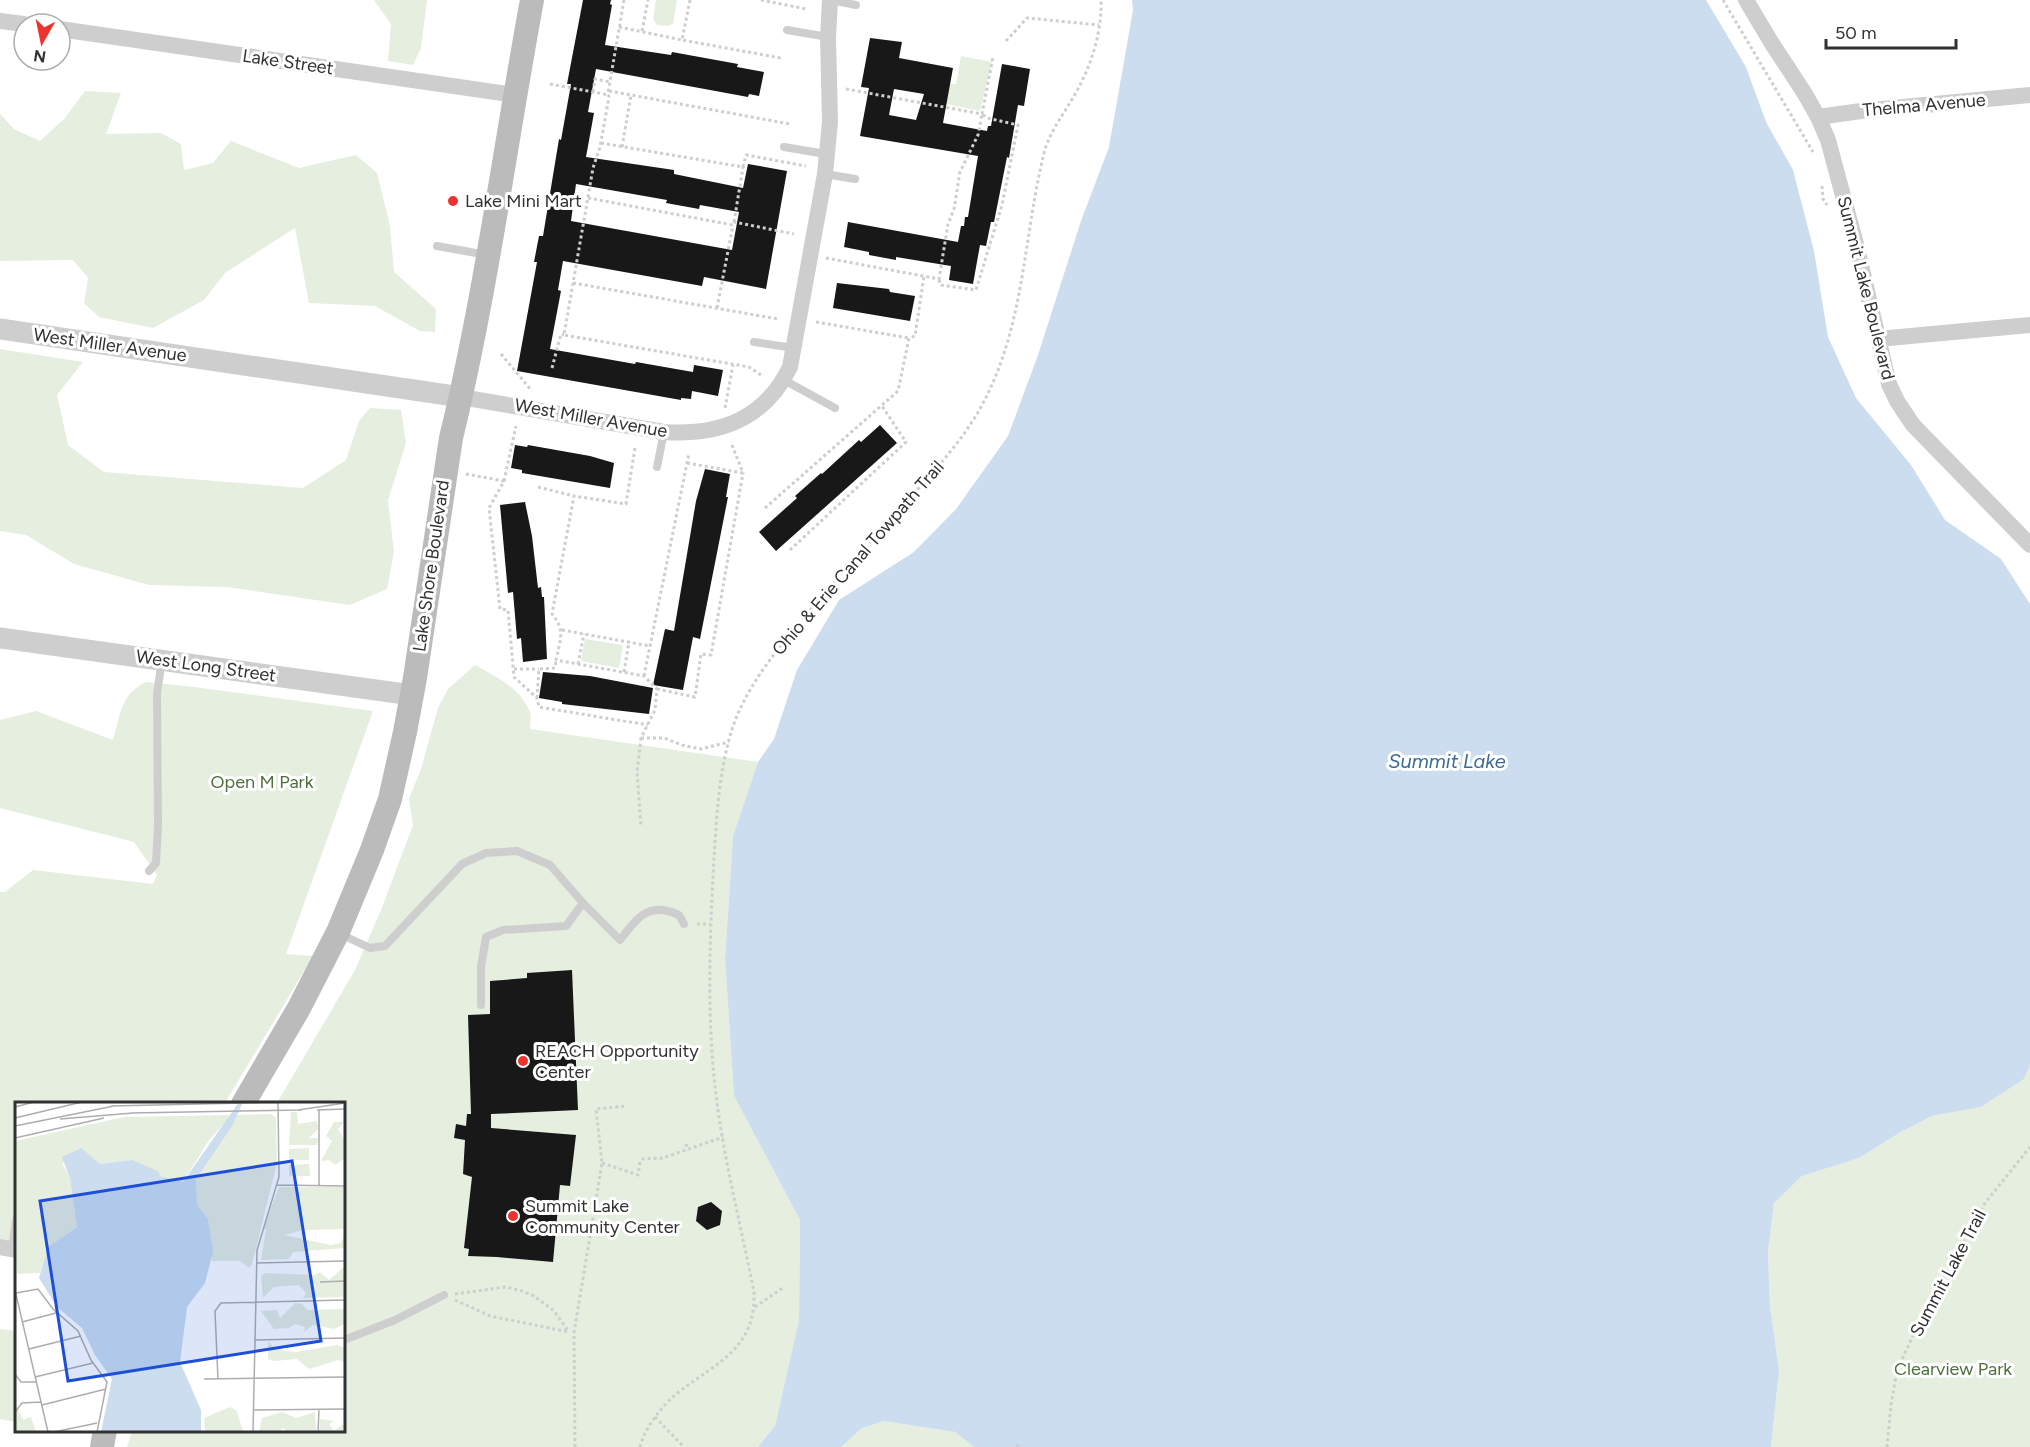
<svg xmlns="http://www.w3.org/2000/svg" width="2030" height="1447" viewBox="0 0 2030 1447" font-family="Figtree,sans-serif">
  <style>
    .green { fill: #e5eedf }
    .water { fill: #cbddee }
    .building { fill: #181818; fill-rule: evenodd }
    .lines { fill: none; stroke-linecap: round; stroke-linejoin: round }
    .path { stroke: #cecece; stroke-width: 3; stroke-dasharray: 3 3; stroke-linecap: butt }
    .service { stroke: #cecece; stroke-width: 8 }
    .minor { stroke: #cecece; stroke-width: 16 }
    .tertiary { stroke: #cecece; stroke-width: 21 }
    .secondary { stroke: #bbb; stroke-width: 24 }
    .poi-dot { fill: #ed332e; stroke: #fff; stroke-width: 2 }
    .labels { text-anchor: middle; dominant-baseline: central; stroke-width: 6; stroke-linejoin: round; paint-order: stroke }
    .street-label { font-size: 18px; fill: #313131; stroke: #fff }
    .poi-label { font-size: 18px; fill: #313131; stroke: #fff; text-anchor: start }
    .park-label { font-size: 18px; fill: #4f6f3b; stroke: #fff }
    .water-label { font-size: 20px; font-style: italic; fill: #3a6a98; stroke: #fff }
    .inset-road { fill: none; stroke: #adadad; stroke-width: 1.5 }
    .view { fill: #1d4ed8; fill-opacity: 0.15; stroke: #1d4ed8; stroke-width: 3 }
    .inset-edge { fill: none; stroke: #313131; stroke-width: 3 }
  </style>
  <rect width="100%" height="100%" fill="#fff"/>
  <g class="green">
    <path d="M374,0h53l-6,48 -8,17 -25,-4 3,-37z"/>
    <path d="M656,0h21l-4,24 -6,2 -10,-1 -4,-6z"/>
    <path d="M961,56l31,6 -12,49 -34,-7 4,-20h6z"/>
    <path d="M85,91l36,2 -15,41 55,-1 20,11 3,26 29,-7 18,-22 68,27 57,-13 21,18 13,53 4,46 42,37 -1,23 -15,-1 -45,-25 -66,-3 -14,-75 -70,45 -21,27 -51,28 -54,-11 -15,-14 4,-25 -15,-18 -73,1v-147l14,15 26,12 25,-23z"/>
    <path d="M0,349l83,13 -26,33 11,50 36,27 199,16 43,-28 13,-39 11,-13 31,2 5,33 -18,57 6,52 -7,37 -37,16 -123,-18 -78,-2 -75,-21 -48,-29 -26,-4z"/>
    <path d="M585,639l38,6 -4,23 -38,-7z"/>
    <path d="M475,665c20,11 45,23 54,45 3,5 1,13 1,19l228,33 -25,74 -8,123 9,137 66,124 -1,100 -24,106 -17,21h-631l5,-16 212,-1v-326l-67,-1 78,-133 26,-60 32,-85 -4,-26 12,-30 17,-61 10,-19z"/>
    <path d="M146,682l48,5 179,24 -87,243 27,2 -88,147 -209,1v138l-16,-2v-348h5l28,-22 120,14 4,-9 -23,-33 -134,-34v-88l36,-9 77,29c7,-24 8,-47 33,-58z"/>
    <path d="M2030,1066v381h-259l8,-77 -9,-64 -2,-54 6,-49 28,-27 57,-18 40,-25 33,-17 49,-9 43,-28z"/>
    <path d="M0,1329l16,2v91l-16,-3z"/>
    <path d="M884,1421l71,11 19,15h-133l21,-19z"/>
  </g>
  <path class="water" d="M1132,0h574l40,67 20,55 27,48 21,81 14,86 28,61 55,67 34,55 56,39 29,45v462l-6,13 -43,28 -49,9 -33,17 -40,25 -57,18 -28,27 -6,49 2,54 9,64 -8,77h-797l-19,-15 -71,-11 -22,7 -21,19h-83l17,-21 24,-106 1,-100 -66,-124 -9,-137 8,-123 25,-74 16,-23 23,-69 42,-70 75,-48 42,-43 52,-73 30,-81 43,-134 28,-74 24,-137z"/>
  <g class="building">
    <path d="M583,0h28l-1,4 2,1 -7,40 66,10 1,-3 66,12 -1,3 27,5 -5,24 -10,-2 -1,3 -152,-28 -8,43 6,1 -8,44 88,13v4l69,14 5,-24 39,7 -21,118 -62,-12 -2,9 -139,-25 -5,29 3,1 -11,58 85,15 1,-2 57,10 1,-7 29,5 -5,26 -26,-5 -1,8 -10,-1v2l-164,-29 20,-109h-3l5,-26h4l16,-97 2,1 10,-56h-4zM576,184l91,16 -1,3 33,6 1,-4 39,7 -7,38 -161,-29z"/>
    <path d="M870,38l32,4 -3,16 54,10 -10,55 44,8 1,-5h3l11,-62 28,5 -6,37 -6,-1 -9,53 -2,-1 -13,65h-3l-5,24 -6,-1 -7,39 -24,-4 2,-14 -55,-9v3l-27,-5v-3l-25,-5 4,-25 110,20 3,-16h3l1,-9h3l10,-61 -118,-20 9,-48 -8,-1zM894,89l30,5 -8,26 -27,-5z"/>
    <path d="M837,283l52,6 1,3 25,4 -5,25 -77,-13z"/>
    <path d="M880,425l17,18 -121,108 -17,-19 38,-34 -2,-2 26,-23 1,1 37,-34 2,2z"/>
    <path d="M515,445l12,2 1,-2 62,11 24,7 -4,25 -88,-15v-3l-11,-2z"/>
    <path d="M705,469l25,5 -4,23h2l-28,142 -7,-2 -10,53 -30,-5 12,-56 9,2 22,-130z"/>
    <path d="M525,502l7,34 6,52 3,-1 1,10h2l3,62 -24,3 -2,-24 -4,1 -4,-47 -5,1 -8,-88z"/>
    <path d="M543,672l47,4 63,12 -4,26 -87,-10v-2l-23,-4z"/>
    <path d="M572,970l6,140 -87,4v14l85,7 -6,51 -10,-1 -7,77 -56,-5 -29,-1 1,-7 -5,-1 8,-71 -9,-3 2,-34 -11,-2 2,-14 10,2 1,-12h4l-3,-99 22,-1v-33l37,-3v-5z"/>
    <path d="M711,1202l11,9 -2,14 -13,5 -11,-9 2,-14z"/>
  </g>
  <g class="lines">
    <g class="path">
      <path d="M624,0l-16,93 1,4 -9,50 -7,21 -29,167 185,32 12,8"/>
      <path d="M690,0l-8,40 99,18"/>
      <path d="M761,0l45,9"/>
      <path d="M1723,0l90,152"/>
      <path d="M619,27l63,13"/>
      <path d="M642,31l6,-31"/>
      <path d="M1006,41l21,-23 72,7"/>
      <path d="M550,84l59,11"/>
      <path d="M846,89l136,25 11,-57"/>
      <path d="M609,91l181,33"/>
      <path d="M593,92l2,-13 15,3"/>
      <path d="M601,143l142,24 3,-12 60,11"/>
      <path d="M622,147l9,-52"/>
      <path d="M1822,186l1,13 4,6"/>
      <path d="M588,198l145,27 1,-3 60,12"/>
      <path d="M734,222l9,-55"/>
      <path d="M826,258l113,21 9,-55 6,-15 6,-37 18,-37 4,-21 5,4 31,7 -16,80 -26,85 -36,-5 -1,-6"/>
      <path d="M573,283l205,36"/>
      <path d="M717,308l16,-83"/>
      <path d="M816,322l93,16"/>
      <path d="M501,354l31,37"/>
      <path d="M552,368l9,-34 3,1"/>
      <path d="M725,408l8,-43"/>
      <path d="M635,448l-9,56 -52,-8 -22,118c14,16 8,27 4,46l88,16 13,13 -2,21 -14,28 -4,34 4,55"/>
      <path d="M687,463l56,10 -11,-28"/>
      <path d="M466,474l38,7 -15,27 11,101 8,1 6,67 23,21 2,9 109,18"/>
      <path d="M504,481l12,-55"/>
      <path d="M538,487l36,9"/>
      <path d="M765,508l133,-117 11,-53 6,-2 9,-60"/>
      <path d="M790,550l116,-108 -24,-36"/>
      <path d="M562,630l88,16"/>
      <path d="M578,664l6,-30"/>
      <path d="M514,669h25"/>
      <path d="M624,672l5,-30"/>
      <path d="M644,676l45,-223"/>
      <path d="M657,689l38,8 6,-43 10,1 32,-182"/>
      <path d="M537,698l2,-29 16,-1 1,-8"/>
      <path d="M641,738h23l18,7 19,4 28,-7"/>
      <path d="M697,924h13"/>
      <path d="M686,1144l2,6"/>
      <path d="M602,1163l36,12 2,-13 3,-3 20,-1 60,-21"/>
      <path d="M455,1294l51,-7 16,4 12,5 20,15 15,21"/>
      <path d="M455,1300l35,16 79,16"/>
      <path d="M755,1307l29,-20"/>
      <path d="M655,1417l29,30"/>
      <path d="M575,1447l-1,-114 28,-170 -6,-54 30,-3"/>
      <path d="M640,1447c5,-20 23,-43 40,-56 38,-29 76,-43 74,-99 -14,-71 -33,-143 -40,-215 -7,-73 -4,-146 0,-219 3,-47 6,-110 28,-153 17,-35 44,-66 69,-96 33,-38 67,-75 100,-112 23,-26 48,-53 66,-83 49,-84 45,-174 68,-265 8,-23 23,-41 34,-62 14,-27 23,-57 22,-87"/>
      <path d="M1017,1447l2,-4"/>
      <path d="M1887,1447l4,-42 6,-35 20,-43 68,-124 45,-56"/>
    </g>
    <g class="service">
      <path d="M831,0l25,5"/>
      <path d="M787,30l41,7"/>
      <path d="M784,147l42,7"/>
      <path d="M825,174l30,5"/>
      <path d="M437,246l50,9"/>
      <path d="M754,342l40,6"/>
      <path d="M784,380l51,28"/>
      <path d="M657,467l7,-35"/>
      <path d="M149,871l7,-8 2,-38 -1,-132 5,-32"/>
      <path d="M338,933l32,15 15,-2 77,-82 24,-11 31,-2 33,14 33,38 37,37c18,-23 29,-39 59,-25l5,9"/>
      <path d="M481,1005v-38l5,-30 17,-7 63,-4 17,-23"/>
      <path d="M12,1249l4,-29"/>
      <path d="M344,1340l51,-20 49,-25"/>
    </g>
    <g class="minor">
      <path d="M1746,0l25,42 34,52 13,23 10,23 28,104 33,140 8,17 16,24 117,120"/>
      <path d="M0,21l24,3"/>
      <path d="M60,29l455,66"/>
      <path d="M1818,117l43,-6 169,-16"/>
      <path d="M1878,339l152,-14"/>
      <path d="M461,397l203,35c56,4 101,-13 126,-65l35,-193 5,-52 -2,-85 2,-37"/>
      <path d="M0,1247l16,3"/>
    </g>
    <g class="tertiary">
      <path d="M0,329l461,68"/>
      <path d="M0,638l412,57"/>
    </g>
    <g class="secondary">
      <path d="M243,1104l56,-96 39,-76 34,-82 18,-51 15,-67 10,-54 36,-240c35,-144 54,-292 81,-438"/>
      <path d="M102,1447l3,-17"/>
    </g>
  </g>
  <g class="poi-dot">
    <circle cx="453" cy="201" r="6"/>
    <circle cx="523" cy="1061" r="6"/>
    <circle cx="513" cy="1216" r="6"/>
  </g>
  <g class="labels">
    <g class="street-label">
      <text transform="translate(288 62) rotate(8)">Lake Street</text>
      <text transform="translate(1924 105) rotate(-5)">Thelma Avenue</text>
      <text transform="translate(1866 288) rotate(76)">Summit Lake Boulevard</text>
      <text transform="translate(110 345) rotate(8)">West Miller Avenue</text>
      <text transform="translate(591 418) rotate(10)">West Miller Avenue</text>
      <text transform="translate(858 558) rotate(-49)">Ohio &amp; Erie Canal Towpath Trail</text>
      <text transform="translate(431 566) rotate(-82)">Lake Shore Boulevard</text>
      <text transform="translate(206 666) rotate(8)">West Long Street</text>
      <text transform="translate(1948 1273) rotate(-62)">Summit Lake Trail</text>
    </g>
    <g class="poi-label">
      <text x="465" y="201">Lake Mini Mart</text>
      <text x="535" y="1051">REACH Opportunity<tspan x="535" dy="21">Center</tspan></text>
      <text x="525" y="1206">Summit Lake<tspan x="525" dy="21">Community Center</tspan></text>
    </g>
    <g class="park-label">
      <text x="262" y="782">Open M Park</text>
      <text x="1953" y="1369">Clearview Park</text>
    </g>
    <g class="water-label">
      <text x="1447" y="761">Summit Lake</text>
    </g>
  </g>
  <g transform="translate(15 1102)">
    <rect width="330" height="330" fill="#fff"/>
    <path d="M276,10h6l1,12 19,-3 1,8 -9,9h9l-1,7h-28zM256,12l5,4 1,45 -25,101 -3,4 -9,-7h-28l-4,-42 -11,-14 -1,-26 40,-64zM217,13l-23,25 -26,42 -24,-6 -27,-16 -32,4 -11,-7 -27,6 8,16 7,48 -29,20 -8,26 -23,1 -2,-133 109,-24zM319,20h10l-6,7 7,12v17l-10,7 -6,-5 -8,1 11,-20 -6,-5zM294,46v12h-20v-11zM294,62l1,12h-21v-11zM264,85h66v42l-42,1 -19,5 47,10 10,-2 4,-11v16l-52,4 -4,7 -28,1 5,-31h-3zM330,164v31l-42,1 3,-5 -7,-8 -25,2 -11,11 -2,-22 4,-3 49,2 6,-3 9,8zM280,201l7,1 5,6 37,-1 1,15 -11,5 -21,-4 -9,7 1,-5 -10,-3 -6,4 -15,1 -13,-18 16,-1 3,8zM253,239l7,8 21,3 41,-7 8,3v14l-7,-2 -29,9 -12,-10 -23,2 -6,-2zM0,301l8,17 8,-3 5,15h-21zM215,305l7,4 6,21h-38l-1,-14zM267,310l14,6 19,-6 1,20h-29l-4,-4 -4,4h-20l3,-14zM305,317l14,2 -5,3 5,7 11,-8v9h-26z" fill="#e5eedf"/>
    <path d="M224,0h4l-11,24 -36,53 1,26 11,14 5,33 -8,31 -18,24 -7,55 21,48v22h-100l11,-53 -17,-24 -13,-27 -25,-21 -18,-29 9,-31 29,-20 -7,-48 -8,-22 19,-9 19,16 32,-4 26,11 2,5 23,6z" fill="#cbddee"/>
    <path class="inset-road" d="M96,4l178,-4M0,5l19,-5M283,8l47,-7M302,8l28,-1M304,8v76M116,11l171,-3M0,16l67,-16M45,17l73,-6M0,24l99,-20M0,36l89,-20M262,83l68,1M241,161l89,-2M305,180l25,-1M0,188l33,142M1,191l22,-4 15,20 25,22 13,29 16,22 -10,50M7,220l34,-9M240,238l90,-2M14,247l52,-13M0,272l6,8h15M20,275l58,-14M189,277l141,-2M203,277l-3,-68 6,-8 124,-3M27,303l64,-16M238,308l92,-1M0,310l7,-9 19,-1M39,330l43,-9M238,330l4,-182 22,-73 -1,-75M303,330l1,-23"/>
    <path class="view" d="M277,59l29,180 -253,40 -28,-180z"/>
    <rect width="330" height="330" class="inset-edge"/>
  </g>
  <g transform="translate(42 42) rotate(189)"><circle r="28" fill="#ffffff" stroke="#adadad" stroke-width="1.5"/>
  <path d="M0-4.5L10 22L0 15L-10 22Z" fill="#ed332e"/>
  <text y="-9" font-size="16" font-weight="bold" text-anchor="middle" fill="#313131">N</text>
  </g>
  <path d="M1826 39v9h130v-9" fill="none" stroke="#313131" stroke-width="3"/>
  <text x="1835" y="39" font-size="18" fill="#313131" stroke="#ffffff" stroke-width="4.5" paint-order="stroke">50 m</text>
</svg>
